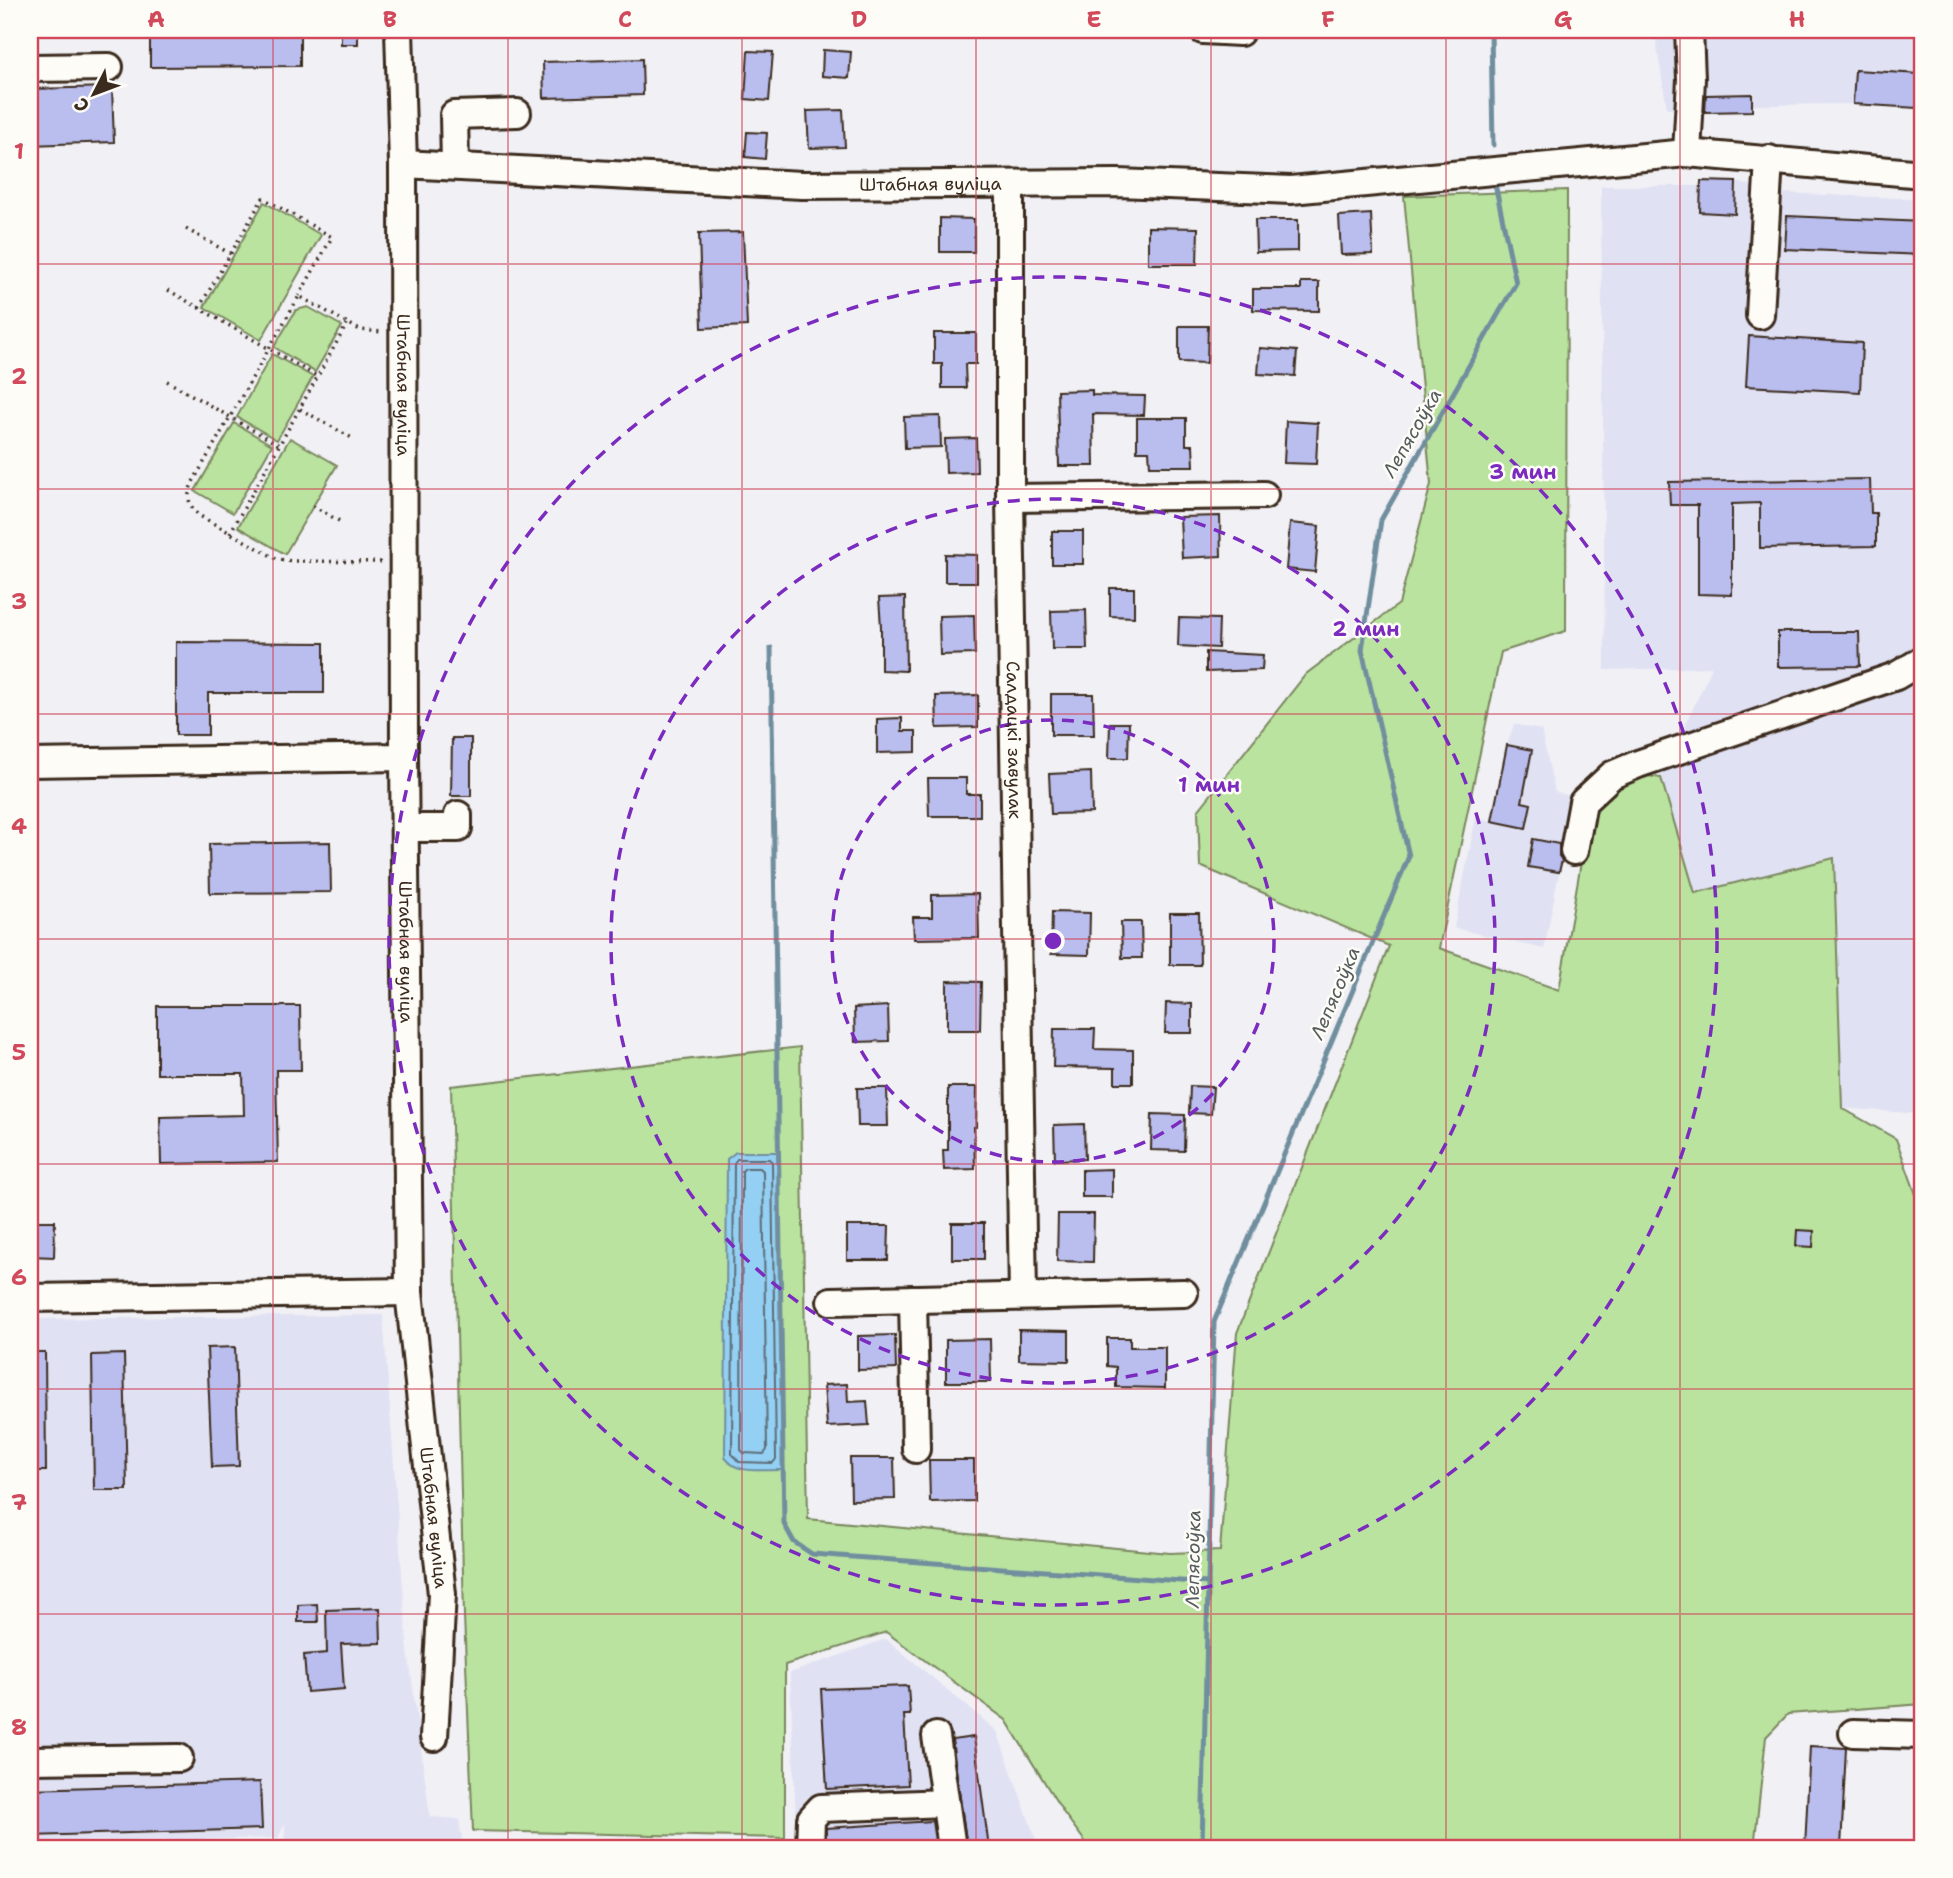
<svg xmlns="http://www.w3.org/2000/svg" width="1953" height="1878" viewBox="0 0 1953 1878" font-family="'Shantell Sans',sans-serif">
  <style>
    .built { fill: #e0e1f3 }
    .green { fill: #bae39f; stroke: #7a865e; stroke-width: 2 }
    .water { fill: #93d0f4; stroke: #708e9e; stroke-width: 2 }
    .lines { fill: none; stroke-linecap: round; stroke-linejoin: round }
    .shore { stroke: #5e6c74; stroke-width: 2 }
    .stream { stroke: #708e9e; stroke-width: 5 }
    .building { fill: #babeef; stroke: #3b2a1e; stroke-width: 2 }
    .minor-casing { stroke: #3b2a1e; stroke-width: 32 }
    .path { stroke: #3b2a1e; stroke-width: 3.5; stroke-dasharray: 2 5; stroke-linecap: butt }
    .minor { stroke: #fdfcf7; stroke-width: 26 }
    .grid { fill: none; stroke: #d1495b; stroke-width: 2; stroke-opacity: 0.55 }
    .ring { fill: none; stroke: #7b2cbf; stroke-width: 3.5; stroke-dasharray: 12 9 }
    .labels { text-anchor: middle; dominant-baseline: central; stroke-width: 5; stroke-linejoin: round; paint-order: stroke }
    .street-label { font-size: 18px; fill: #3b2a1e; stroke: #fdfcf7 }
    .water-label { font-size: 19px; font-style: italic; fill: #555c5e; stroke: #fdfcf7 }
    .centre { fill: #7b2cbf; stroke: #fdfcf7; stroke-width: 3.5 }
    .ring-label { font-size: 21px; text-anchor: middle; font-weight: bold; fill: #7b2cbf; stroke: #fdfcf7; stroke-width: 5; stroke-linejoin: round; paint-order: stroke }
    .neatline { fill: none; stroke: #d1495b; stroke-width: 2.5 }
    .grid-label { font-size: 23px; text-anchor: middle; font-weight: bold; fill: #d1495b }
  </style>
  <rect width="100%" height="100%" fill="#f0f0f5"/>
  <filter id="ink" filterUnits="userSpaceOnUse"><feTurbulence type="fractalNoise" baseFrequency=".0143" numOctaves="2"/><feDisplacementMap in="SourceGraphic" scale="14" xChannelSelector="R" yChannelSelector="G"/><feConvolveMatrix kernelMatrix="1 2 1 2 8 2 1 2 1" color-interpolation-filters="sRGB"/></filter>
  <g filter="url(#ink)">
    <g class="built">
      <path d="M1654,30h269v79l-70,-5 -100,1 -1,6 -54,1 -31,-4z"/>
      <path d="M1701,181l35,1 43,11 144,6v915l-81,-6 -8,-249 -139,34 -34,-115 51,-111 -107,3 -4,-484h100z"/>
      <path d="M1514,724l27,6 14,62 19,5 -30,152 -90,-21 22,-111 16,4 15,-76z"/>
      <path d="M383,1315l24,328 23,174 29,2 4,29h-179l1,-25 -7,15 -248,5v-524z"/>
      <path d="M886,1639l111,92 42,117h-242l-7,-175z"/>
    </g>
    <g class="green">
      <path d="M1567,190l-1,441 -65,21 -62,296 120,42 32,-186 38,-31 32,5 34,115 139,-35 8,250 54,31 25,69h2v496l-135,10 -22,23 -12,111h-664l-27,-36 -57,-92 -120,-88 -101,33v173l-312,-7 -9,-215 -13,-530 349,-39 8,472 362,34 50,-2 17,-218 152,-387 -189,-80 -2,-55 108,-137 93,-70 32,-120 -27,-288z"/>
      <path d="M264,202l57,33 -60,105 -57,-33z"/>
      <path d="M308,307l34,19 -27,46 -41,-25 22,-37z"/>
      <path d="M272,354l41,23 -36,63 -40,-23z"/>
      <path d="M234,423l38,22 -39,68 -38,-22z"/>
      <path d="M290,438l47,27 -52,89 -47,-27z"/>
    </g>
    <path class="water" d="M736,1152h43l4,318c-18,-1 -49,6 -58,-14l2,-297z"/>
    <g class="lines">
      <g class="shore">
        <path d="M737,1159h32l3,3 4,297 -3,4 -34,-1 -7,-8 2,-291z"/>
        <path d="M745,1168h15l3,3 4,279 -3,4 -20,-1 -3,-3 1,-279z"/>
      </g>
      <g class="stream">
        <path d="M1491,30l2,115"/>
        <path d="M771,648l13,876 10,18 18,12 396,29"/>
        <path d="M1202,1848l12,-526 195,-466 -47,-206 19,-130 135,-237 -22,-104"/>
      </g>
    </g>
    <g class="building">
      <path d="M150,30h150v36l-150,1z"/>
      <rect x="341" y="30" width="17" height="14"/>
      <path d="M823,50l28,2 -2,26 -27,-2z"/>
      <path d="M748,51l25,1 -4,49 -24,-2z"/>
      <path d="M642,59l1,36 -99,3 -1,-36z"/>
      <path d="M1855,70l65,4 -3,34 -64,-4z"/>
      <path d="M112,87l2,55 -84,3v-56z"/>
      <path d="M1752,94v17l-47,1 1,-17z"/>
      <path d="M843,110l2,37 -36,1 -2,-37z"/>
      <path d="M747,132l20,1 -2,26 -20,-2z"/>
      <path d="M1701,181l35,1 -1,32 -35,-2z"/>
      <path d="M1371,214l2,40 -32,1 -2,-39z"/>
      <path d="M1787,216l136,6v33l-138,-6z"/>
      <path d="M940,218l34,1v33h-34z"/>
      <path d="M1255,220h43v31l-42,1z"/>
      <path d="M1148,227l50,1 -1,36h-49z"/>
      <path d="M743,232l4,94 -45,2 -3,-95z"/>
      <path d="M1301,282h18v29l-66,-1v-21h48z"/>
      <path d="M1179,326h29l-1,37 -28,-1z"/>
      <path d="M934,333h42v31h-11l1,24h-24v-24h-8z"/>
      <path d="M1749,336l113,7 -2,49 -114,-6z"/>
      <path d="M1260,348l37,3 -2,25 -37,-2z"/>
      <path d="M1092,390v5l53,1 -1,19 -51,-1 1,52h-35l-2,-75z"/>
      <path d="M940,416l1,31 -36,1 -1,-31z"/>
      <path d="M1137,418h49v27h7l1,21h-44l-1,-15h-12z"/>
      <path d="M1286,421l32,2 -2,41 -32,-1z"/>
      <path d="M976,438l1,34 -31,1 -1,-34z"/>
      <path d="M1870,479l1,34h5v33l-116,2v-45l-28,1v91l-34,-1v-89h-28l-1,-23z"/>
      <path d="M1220,516l1,40 -39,2 -2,-41z"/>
      <path d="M1290,523l29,3 -4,46 -29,-3z"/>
      <rect x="1052" y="531" width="31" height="33"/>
      <path d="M945,554l32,1v27h-32z"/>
      <path d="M1110,588h24v29l-24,-1z"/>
      <path d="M905,597l1,74 -25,-1v-43l-2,-29z"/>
      <path d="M1086,610l1,39h-35l-1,-38z"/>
      <path d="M974,615l1,39 -35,1 -1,-39z"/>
      <path d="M1179,618l40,1 -1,29 -40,-2z"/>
      <path d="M1778,632h81l1,34 -82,1z"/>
      <path d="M176,642l148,1v50h-116v42h-32z"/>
      <path d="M1206,652l57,3 -1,15 -56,2z"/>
      <path d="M1051,694h42l1,41h-43z"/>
      <path d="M978,695v32l-41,1 -1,-32z"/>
      <path d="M902,718v13h14v21l-39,1v-34z"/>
      <path d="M1110,723h19l-1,35h-19z"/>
      <path d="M452,738h19v58h-20z"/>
      <path d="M1507,745l25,5 -10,52 9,2 -5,24 -34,-7z"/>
      <path d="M1091,772l1,41 -41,1 -2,-40z"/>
      <path d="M928,778h38v16h14v22h-51z"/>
      <path d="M1533,839l26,5v12l3,4 -3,12 -31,-5z"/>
      <path d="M330,842l1,50 -121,1 -1,-49z"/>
      <path d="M978,894l1,44 -65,1 -1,-22h19v-22z"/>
      <path d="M1052,912l38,1 -1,42 -38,-1z"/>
      <path d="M1170,913h29l1,52h-30z"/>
      <path d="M1121,922h20l1,36h-20z"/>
      <path d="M947,981l34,1 -1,48h-33z"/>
      <path d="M1166,1003l26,1v29h-27z"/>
      <path d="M157,1006h143l1,64h-25l2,92 -117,2 -1,-47 84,-2 -1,-41h-86z"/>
      <path d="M888,1006l1,35 -34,1 -1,-34z"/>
      <path d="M1054,1029h41l-1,20 39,1v33h-18v-15l-62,-1z"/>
      <path d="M1190,1086l23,1 -2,27 -22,-1z"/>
      <path d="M948,1087h29l-1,40h-2l1,42 -31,1 -1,-20h5z"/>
      <path d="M857,1088h30l1,38h-30z"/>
      <path d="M1152,1114l33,1 -1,36 -33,-1z"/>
      <path d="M1084,1124l1,35 -30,1 -1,-35z"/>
      <path d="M1112,1169v28h-30v-27z"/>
      <path d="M1058,1214h36l-1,48 -36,-1z"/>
      <path d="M30,1221h25l-1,36 -24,-1z"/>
      <rect x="952" y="1223" width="32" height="36"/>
      <path d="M847,1226h42l-1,34h-41z"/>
      <path d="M1797,1230l17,1 -1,16 -17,-1z"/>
      <path d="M1019,1330l50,1v30l-50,-1z"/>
      <path d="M895,1335l1,34 -38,1v-34z"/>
      <path d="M1107,1338h23v9h35v41l-49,-1v-20l-9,-1z"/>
      <path d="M990,1339l1,43h-45v-42z"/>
      <path d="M235,1347l4,119 -27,1 -5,-119z"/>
      <path d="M30,1352h15l1,119h-16z"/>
      <path d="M124,1354l3,136h-33l-2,-135z"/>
      <path d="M847,1384l1,18 19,-1 2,24 -42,2 -3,-42z"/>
      <path d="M850,1458h44l1,41 -44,1z"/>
      <path d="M929,1460h45v41l-44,1z"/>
      <path d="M317,1604l1,18h-20v-17z"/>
      <path d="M380,1608l1,35 -40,1 3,45 -37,3 -3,-37 23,-2 -1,-43z"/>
      <path d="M908,1686l2,29h-6l4,70 -81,4 -6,-100z"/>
      <path d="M974,1737l15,111h-22l-15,-108z"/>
      <path d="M1810,1746l36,2 -5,100h-36z"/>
      <path d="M260,1782l2,47 -232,7v-47z"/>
      <path d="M932,1821l4,27h-110v-20z"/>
    </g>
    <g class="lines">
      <defs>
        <g id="minor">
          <path id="s1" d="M399,30l4,134 1,593 5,535 33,302 -8,143"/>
          <path d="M1203,30l37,2v-2"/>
          <path d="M30,68l79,-1"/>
          <path d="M1687,153l4,-74 -2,-49"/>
          <path id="s2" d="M403,164l399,21 316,-2 173,7 396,-37 236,21"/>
          <path d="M455,166l-1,-51 63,-2"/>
          <path id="s3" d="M1010,185v313l13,798"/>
          <path d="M1760,315l9,-156"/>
          <path d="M1010,498l254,-3"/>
          <path d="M30,763l374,-6"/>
          <path d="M405,828h53v-13"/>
          <path d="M1574,851l9,-49 29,-27 26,-11 258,-88 27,-16"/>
          <path d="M30,1298l379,-6"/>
          <path d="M913,1299l3,150"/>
          <path d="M831,1301l353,-8"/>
          <path d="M1853,1733l70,2"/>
          <path d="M936,1736l16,112"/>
          <path d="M30,1760l149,-2"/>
          <path d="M810,1848l1,-29 10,-11 124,-5"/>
        </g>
      </defs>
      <use href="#minor" class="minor-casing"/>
      <g class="path">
        <path d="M186,229l45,25"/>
        <path d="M168,290l150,87"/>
        <path d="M199,308l64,-110 69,39 -33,59"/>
        <path d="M167,381l112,64"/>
        <path d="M300,409l52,29"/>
        <path d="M313,506l28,16"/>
        <path d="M230,533l117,-209"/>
        <path d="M381,562l-88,-1 -16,-2 -77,-43c-13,-11 -14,-21 -6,-36l105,-184 61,34 22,2"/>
      </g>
      <use href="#minor" class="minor"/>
    </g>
  </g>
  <path class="grid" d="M273,30v1818M508,30v1818M742,30v1818M976,30v1818M1211,30v1818M1446,30v1818M1680,30v1818M30,264h1893M30,489h1893M30,714h1893M30,939h1893M30,1164h1893M30,1389h1893M30,1614h1893"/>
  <g class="ring">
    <circle cx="1053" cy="941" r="221"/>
    <circle cx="1053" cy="941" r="442"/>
    <circle cx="1053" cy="941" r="664"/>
  </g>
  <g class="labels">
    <g class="street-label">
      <text stroke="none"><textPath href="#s2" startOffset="528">Штабная вуліца</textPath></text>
      <text stroke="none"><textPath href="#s1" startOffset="355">Штабная вуліца</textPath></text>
      <text stroke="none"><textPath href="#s3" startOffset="555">Салдацкі завулак</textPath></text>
      <text stroke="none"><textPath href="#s1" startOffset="922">Штабная вуліца</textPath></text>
      <text stroke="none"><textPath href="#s1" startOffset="1489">Штабная вуліца</textPath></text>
    </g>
    <g class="water-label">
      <text transform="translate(1412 433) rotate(-60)">Лепясоўка</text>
      <text transform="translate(1335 993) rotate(-67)">Лепясоўка</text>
      <text transform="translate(1193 1559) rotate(-89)">Лепясоўка</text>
    </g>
  </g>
  <circle cx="1053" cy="941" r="10" class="centre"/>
  <g class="ring-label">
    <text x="1523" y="479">3 мин</text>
    <text x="1366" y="636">2 мин</text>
    <text x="1209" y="792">1 мин</text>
  </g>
  <rect width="1953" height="1878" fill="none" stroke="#fdfcf7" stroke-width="77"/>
  <g transform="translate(94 94) rotate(228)" stroke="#fdfcf7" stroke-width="5" paint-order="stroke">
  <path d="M0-5L12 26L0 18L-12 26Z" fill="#3b2a1e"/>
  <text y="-10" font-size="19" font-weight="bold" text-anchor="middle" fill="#3b2a1e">С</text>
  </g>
  <rect x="38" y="38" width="1876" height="1802" class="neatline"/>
  <g class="grid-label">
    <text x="156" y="27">A</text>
    <text x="390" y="27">B</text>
    <text x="625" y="27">C</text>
    <text x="859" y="27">D</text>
    <text x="1094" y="27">E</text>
    <text x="1328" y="27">F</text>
    <text x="1563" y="27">G</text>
    <text x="1797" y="27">H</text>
    <text x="19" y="159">1</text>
    <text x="19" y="384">2</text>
    <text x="19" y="609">3</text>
    <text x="19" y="834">4</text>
    <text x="19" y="1060">5</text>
    <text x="19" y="1285">6</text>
    <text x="19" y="1510">7</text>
    <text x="19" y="1735">8</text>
  </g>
</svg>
